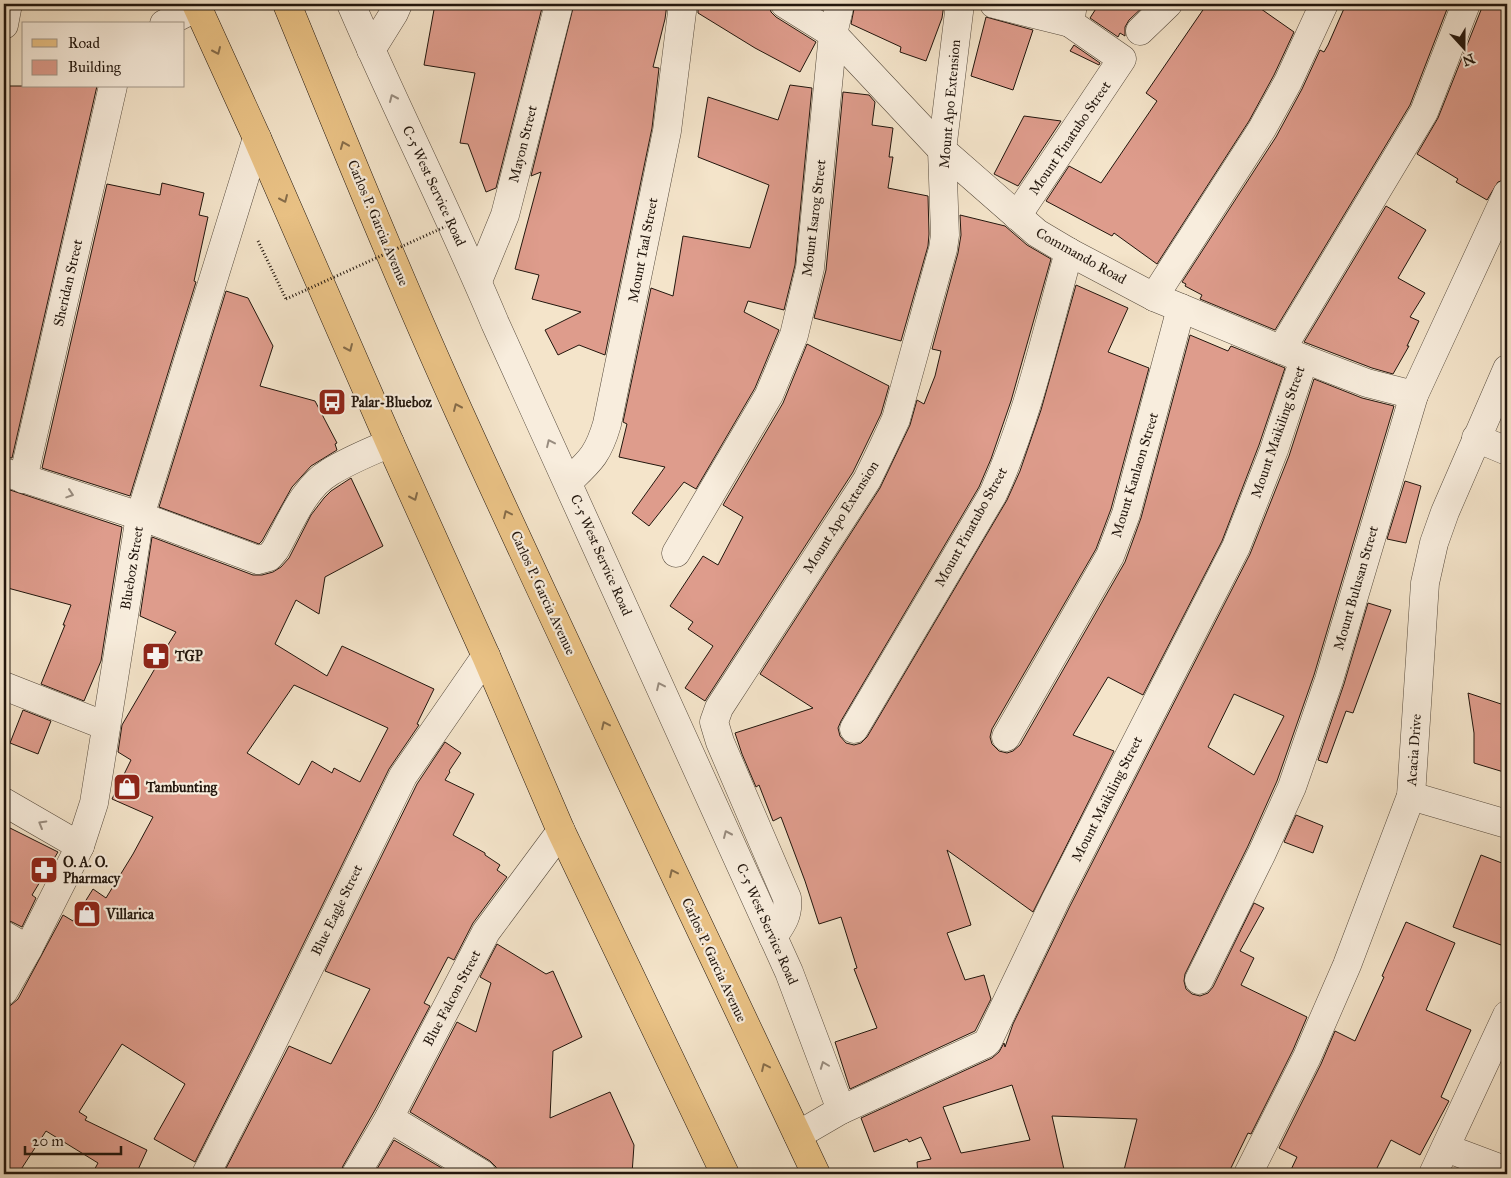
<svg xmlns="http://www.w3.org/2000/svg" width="1511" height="1178" viewBox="0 0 1511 1178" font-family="'IM FELL Great Primer',serif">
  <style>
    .building { fill: #de9c8c; stroke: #22160d; fill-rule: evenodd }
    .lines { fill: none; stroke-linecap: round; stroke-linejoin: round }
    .minor-casing { stroke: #564a3c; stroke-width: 29 }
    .tertiary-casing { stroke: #564a3c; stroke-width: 29 }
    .primary-casing { stroke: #22160d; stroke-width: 29 }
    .path { stroke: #22160d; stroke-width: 3; stroke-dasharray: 1 2.5; stroke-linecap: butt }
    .minor { stroke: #f8eddd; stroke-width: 28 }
    .tertiary { stroke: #f8eddd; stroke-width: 28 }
    .primary { stroke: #eac285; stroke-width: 28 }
    .path-bridge { stroke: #22160d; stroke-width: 3; stroke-dasharray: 1 2.5; stroke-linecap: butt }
    .oneway { stroke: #866c49 }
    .oneway2 { stroke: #988c7f }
    .labels { text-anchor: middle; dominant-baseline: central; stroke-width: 4.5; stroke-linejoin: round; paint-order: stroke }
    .street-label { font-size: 14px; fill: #22160d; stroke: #f8eddd }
    .poi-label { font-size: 14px; font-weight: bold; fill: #22160d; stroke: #f8eddd; text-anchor: start }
  </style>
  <rect width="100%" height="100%" fill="#f4e4ca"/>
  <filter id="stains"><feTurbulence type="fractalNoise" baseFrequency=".004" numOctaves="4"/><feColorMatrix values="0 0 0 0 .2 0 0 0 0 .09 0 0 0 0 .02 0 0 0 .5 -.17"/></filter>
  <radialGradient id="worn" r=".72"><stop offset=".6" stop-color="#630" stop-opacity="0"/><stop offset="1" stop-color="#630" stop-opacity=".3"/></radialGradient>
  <g class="building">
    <path d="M435,4h108l-47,184 -10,4 -18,-48 -8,-1 15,-70 -51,-8z"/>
    <path d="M574,4h93l-2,15 -12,48 6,1 -7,60 -47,227 -26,-10 -21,10 -13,-25 36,-18 -49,-13 7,-24 -24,-6 26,-97 -10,4z"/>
    <path d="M698,4h71l2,8 5,5 40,25 -16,30 -45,-24 -57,-35z"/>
    <path d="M855,4h89l-2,14 -16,43 -26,-9 1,-5 -50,-23z"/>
    <path d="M1099,4h47l-17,16 -4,7v9l-5,-3 -2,4 -28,-19z"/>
    <path d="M1207,4h47l40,28 -20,43 -25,46 -92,143 -43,-31 -2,3 -66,-35 23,-35 32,17 56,-82 -11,-8z"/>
    <path d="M1346,4h103l-39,101 -135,225 -75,-31 2,-4 -17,-9 1,-2 -4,-2 94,-145 26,-48 18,-39 4,2 4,-7z"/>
    <path d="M1481,4h26v175l-9,3 -11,18 -31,-18 2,-3 -41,-25 21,-36 43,-108z"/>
    <path d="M986,17l47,13 -20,60 -42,-14z"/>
    <path d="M1074,45l26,18 -1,2 -29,-14z"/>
    <path d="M790,85l22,3 -17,177 -11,45 -36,-9 -4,11 35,18 -24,58 -59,101 -12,-7 -35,44 -17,-13 33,-46 -46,-10 8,-33 -4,-2 28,-134 22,8 10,-60 67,12 19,-63 -71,-28 10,-60 70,23z"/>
    <path d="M8,86h89l-85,372 -8,-1v-353z"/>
    <path d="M843,92l26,3 6,7 -3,23 21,3 -4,29h4l-5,31 40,8 1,38 -1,12 -27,95 -87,-23 12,-48z"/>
    <path d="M1024,116l37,5 -43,65 -24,-12z"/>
    <path d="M162,183l42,10 -5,22 9,2 -14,64 2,1 -66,214 -88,-28 65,-284 53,11z"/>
    <path d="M1386,206l40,24 -28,48 27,15 -15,24 9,4 -12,25h2l-16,28 -21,-6 -68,-26z"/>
    <path d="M960,215l45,11 22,19 24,14 -40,142 -20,58 -12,28 -138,234 -3,7 2,8 6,7 8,2 7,-2 6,-6 140,-237 13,-29 21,-61 35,-125 52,23 -20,44 41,16 -38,141 -15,40 -104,180 -2,8 2,7 7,7 8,2 6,-2 7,-6 105,-183 16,-44 49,-183 38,16 3,-5 54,22 -26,77 -37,96 -79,154 -35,-18 -35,58 41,16 -81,161 -86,-62 24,75 -24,8 18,47 19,-5 7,24 -16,32 -125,58 -15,-47 42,-14 -23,-59 3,-1 -16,-51 -22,7 -14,-43 -24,-64 -8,4 -14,-36 -3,2 -14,-33 -7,-21 78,-25 -53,-34 120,-186 30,-63 7,-25 7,4 11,-28 6,-25 -9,-2 26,-96 3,-18z"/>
    <path d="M226,291l22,7 25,48 -13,40 55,15 22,42 -2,1 2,6 -26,16 -19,21 -30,54 -3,3 -100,-37z"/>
    <path d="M807,344l82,42 -8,28 -28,58 -148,229 -20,-13 28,-42 -25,-17 5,-7 -23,-16 33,-50 15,9 25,-48 -20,-12 60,-102z"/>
    <path d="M1314,379l48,19 32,8 -80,269 -37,106 -29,65 -63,128 -1,7 2,8 6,5 8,2 8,-3 5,-6 41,-84 10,5 -24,43 14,7 -13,27 66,32 -14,33 -42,84 -3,-1 -20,41h-105l14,-55 -85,-3 13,58h-147l-1,-12 14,-3 -10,-22 -12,5 -2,-3 -33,13 -13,-34 131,-60 7,-6 5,-9 1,4 8,-23 57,-118 180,-352 39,-98zM1234,694l50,22 -30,59 -46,-28zM1012,1085l18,55 -69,13 -18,-46z"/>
    <path d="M351,478l32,68 -58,31 -6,37 -23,-14 -21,44 52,32 15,-30 92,43 -17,35 2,1 -30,44 -134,274 -60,119 -41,-23 31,-55 -63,-40 -43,68 8,5 -2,3 62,30 -11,24h-44l6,-11 -52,-32 -28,43h-14v-167l7,-2 7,-6 45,-84 10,6 20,-32 13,9 27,-44 20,-37 -41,-18 19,-39 -13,-8 4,-27 35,-60 -1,-1 20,-32 -36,-16 12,-79 101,38h9l11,-3 8,-5 8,-9 22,-43 13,-17 7,-7zM294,685l94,43 -28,54 -26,-14 -2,5 -20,-12 -13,24 -52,-32z"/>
    <path d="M1405,481l16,5 -15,57 -19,-4z"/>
    <path d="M4,488l118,39 -21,134 -17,40 -43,-17 24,-59h-2l8,-20 -67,-18z"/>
    <path d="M1368,603l23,7 -38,103 -7,-2 -19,52 -9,-3 26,-76z"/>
    <path d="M1468,693l39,13v67l-33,-10v-30z"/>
    <path d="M23,710l28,11 -13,33 -28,-11z"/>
    <path d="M445,742l16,11 -12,18 1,1 -5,8 29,14 -21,41 32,18v2l15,10 -3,5 10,7 -34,46 -19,37 -6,-3 -24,46 6,3 -55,104 -32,56 -3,8h-117l66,-128 42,18 39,-75 -45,-18 92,-187z"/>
    <path d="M1296,815l27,11 -10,27 -29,-11z"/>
    <path d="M4,825l54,27 -26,43 4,3 -14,29 -10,-5 -8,-3z"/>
    <path d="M1481,855l26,10v65l-6,15 -48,-18z"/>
    <path d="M1406,922l49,21 -29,67 45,20 -30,67 8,4 -29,54 -29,-15 -17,34h-85l8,-17 -18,-9 42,-84 14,-33 20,10 29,-64 -2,-1z"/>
    <path d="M497,944l49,30 7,-3 29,66 -29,14 -3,67 60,-26 24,53 -2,29h-134l-2,-7 -6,-6 -80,-49 47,-90 19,10 15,-49 -11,-6z"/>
    <path d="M394,1140l58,34h-78z"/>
  </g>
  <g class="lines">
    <defs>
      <g id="minor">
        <path d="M351,4c46,107 99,211 144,319l294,649 52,138"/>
        <path d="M785,4l48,30 109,116 95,83 32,19 85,45 27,11 123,51 63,24 47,12"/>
        <path d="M994,4l76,19"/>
        <path d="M164,24l33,-17"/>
        <path d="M4,25l4,-21"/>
        <path d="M1140,31l28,-27"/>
        <path d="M371,50l23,-37 4,-9"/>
        <path d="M1017,216l105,-157 -52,-36 3,-19"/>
        <path d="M478,281l27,-66 54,-211"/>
        <path d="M1154,297l108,-168 26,-47 36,-78"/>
        <path d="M1281,350l143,-238 42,-108"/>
        <path d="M1476,438l31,13"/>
        <path d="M4,472l136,44 118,44 11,-3 6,-7c15,-26 28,-62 55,-78 19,-12 40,-20 60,-29"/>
        <path d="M23,479l90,-393"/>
        <path d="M568,482c22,-21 30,-27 39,-58l60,-293 16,-127"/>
        <path d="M676,553l93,-158 25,-60 16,-67 23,-234 7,-30"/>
        <path d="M4,686l102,40"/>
        <path d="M854,729l139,-235c35,-76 53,-161 76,-242"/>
        <path d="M1006,737l104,-181 16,-42 55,-206"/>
        <path d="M1411,796l96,28"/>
        <path d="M4,802l76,44"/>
        <path d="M4,935l24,14"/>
        <path d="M773,937c9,-13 16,-22 14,-39l-67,-156 -6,-20 5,-14 148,-228 16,-33 13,-28 47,-170 2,-14 -3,-85 18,-146"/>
        <path d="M1199,980l63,-127 30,-66 37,-107 85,-285 93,-201"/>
        <path d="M389,1118l93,56"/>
        <path d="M798,1135l43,-25 144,-66 3,-3 68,-142 180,-352 38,-97 30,-91"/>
        <path d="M1446,1148l61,23"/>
        <path d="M206,1174l63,-124 134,-274 83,-120"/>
        <path d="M356,1174l33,-56 97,-186 75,-101"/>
        <path d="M1248,1174l59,-117 40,-92 64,-169 14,-213 9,-40 11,-31 62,-143"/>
        <path d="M1433,1174l74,-159"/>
      </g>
      <path id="tertiary" d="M4,991l24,-42 52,-103 14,-43 46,-287 117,-378"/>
      <g id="primary">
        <path d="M196,4l61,134 133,305 96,213 75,175 164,343"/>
        <path d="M287,4c56,137 112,275 173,410 116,255 237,507 356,760"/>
      </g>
    </defs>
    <use href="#minor" class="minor-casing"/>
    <use href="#tertiary" class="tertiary-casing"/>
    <use href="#primary" class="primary-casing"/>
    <path class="path" d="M258,241l28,58"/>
    <use href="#minor" class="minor"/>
    <use href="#tertiary" class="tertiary"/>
    <use href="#primary" class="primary"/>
    <path class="path-bridge" d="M286,299l163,-74"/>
  </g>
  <defs><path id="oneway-chevron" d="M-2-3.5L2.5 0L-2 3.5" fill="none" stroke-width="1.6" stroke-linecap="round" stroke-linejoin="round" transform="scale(1.25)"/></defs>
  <g class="oneway">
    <use href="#oneway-chevron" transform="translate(217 51) rotate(66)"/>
    <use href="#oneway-chevron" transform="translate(344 145) rotate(-112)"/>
    <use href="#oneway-chevron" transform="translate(284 199) rotate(66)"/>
    <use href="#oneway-chevron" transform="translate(349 348) rotate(66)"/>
    <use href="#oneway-chevron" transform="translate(457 407) rotate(-114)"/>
    <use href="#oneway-chevron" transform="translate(414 497) rotate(66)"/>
    <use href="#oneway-chevron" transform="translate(507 514) rotate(-115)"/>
    <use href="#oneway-chevron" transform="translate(605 725) rotate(-115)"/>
    <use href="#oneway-chevron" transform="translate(673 873) rotate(-115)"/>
    <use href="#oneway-chevron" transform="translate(765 1067) rotate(-115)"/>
  </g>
  <g class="oneway2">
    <use href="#oneway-chevron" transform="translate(393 98) rotate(-114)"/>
    <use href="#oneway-chevron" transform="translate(550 443) rotate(-115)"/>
    <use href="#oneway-chevron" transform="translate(70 494) rotate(18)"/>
    <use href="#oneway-chevron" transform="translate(660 686) rotate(-115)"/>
    <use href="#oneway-chevron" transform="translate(42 824) rotate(-150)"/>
    <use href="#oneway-chevron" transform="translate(727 834) rotate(-114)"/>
    <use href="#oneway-chevron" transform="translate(824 1065) rotate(-111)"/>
  </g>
  <defs>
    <symbol id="bus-square" viewBox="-11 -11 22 22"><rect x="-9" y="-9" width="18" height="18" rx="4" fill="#8f2418" stroke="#f8eddd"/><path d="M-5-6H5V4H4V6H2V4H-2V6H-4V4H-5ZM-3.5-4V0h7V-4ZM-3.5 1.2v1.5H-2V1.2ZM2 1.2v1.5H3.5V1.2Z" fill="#fff"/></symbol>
    <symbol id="pharmacy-square" viewBox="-11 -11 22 22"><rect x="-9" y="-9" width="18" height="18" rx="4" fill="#8f2418" stroke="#f8eddd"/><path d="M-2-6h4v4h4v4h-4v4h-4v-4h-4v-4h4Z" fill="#fff"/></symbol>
    <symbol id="shop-square" viewBox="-11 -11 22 22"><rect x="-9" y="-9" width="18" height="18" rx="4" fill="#8f2418" stroke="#f8eddd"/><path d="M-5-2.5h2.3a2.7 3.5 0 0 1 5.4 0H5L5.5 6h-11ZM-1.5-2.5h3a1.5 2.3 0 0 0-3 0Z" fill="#fff"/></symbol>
  </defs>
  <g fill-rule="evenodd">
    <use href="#bus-square" x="316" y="386" width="32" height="32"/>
    <use href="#pharmacy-square" x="140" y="640" width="32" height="32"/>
    <use href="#shop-square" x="111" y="771" width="32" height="32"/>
    <use href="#pharmacy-square" x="28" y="854" width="32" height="32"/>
    <use href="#shop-square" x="71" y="898" width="32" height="32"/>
  </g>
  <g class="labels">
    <g class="street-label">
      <text transform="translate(950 104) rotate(-85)">Mount Apo Extension</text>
      <text transform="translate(1070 138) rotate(-56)">Mount Pinatubo Street</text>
      <text transform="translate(523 144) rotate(-76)">Mayon Street</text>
      <text transform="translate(434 186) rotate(65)">C-5 West Service Road</text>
      <text transform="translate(814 218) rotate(-83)">Mount Isarog Street</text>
      <text transform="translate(378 223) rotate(67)">Carlos P. Garcia Avenue</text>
      <text transform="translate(643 250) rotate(-79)">Mount Taal Street</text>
      <text transform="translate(1081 256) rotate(29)">Commando Road</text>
      <text transform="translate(68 283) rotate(-77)">Sheridan Street</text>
      <text transform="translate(1278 432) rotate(-71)">Mount Maikiling Street</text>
      <text transform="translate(1135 475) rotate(-73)">Mount Kanlaon Street</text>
      <text transform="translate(841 517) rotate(-58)">Mount Apo Extension</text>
      <text transform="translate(971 527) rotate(-61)">Mount Pinatubo Street</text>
      <text transform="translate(601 555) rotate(66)">C-5 West Service Road</text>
      <text transform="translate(132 568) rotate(-81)">Blueboz Street</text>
      <text transform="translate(1356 588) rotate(-74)">Mount Bulusan Street</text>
      <text transform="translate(543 593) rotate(65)">Carlos P. Garcia Avenue</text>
      <text transform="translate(1414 750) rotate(-86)">Acacia Drive</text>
      <text transform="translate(1107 799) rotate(-63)">Mount Maikiling Street</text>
      <text transform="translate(337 910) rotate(-64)">Blue Eagle Street</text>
      <text transform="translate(767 924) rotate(66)">C-5 West Service Road</text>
      <text transform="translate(714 960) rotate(65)">Carlos P. Garcia Avenue</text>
      <text transform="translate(452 998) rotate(-62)">Blue Falcon Street</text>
    </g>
    <g class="poi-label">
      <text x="351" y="402">Palar-Blueboz</text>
      <text x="175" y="656">TGP</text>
      <text x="146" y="787">Tambunting</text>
      <text x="63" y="862">O. A. O.<tspan x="63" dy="16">Pharmacy</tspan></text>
      <text x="106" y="914">Villarica</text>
    </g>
  </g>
  <rect width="1511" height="1178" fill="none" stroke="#f4e4ca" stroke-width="20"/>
  <rect x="5" y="5" width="1501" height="1168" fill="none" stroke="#22160d" stroke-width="2.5"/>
  <rect x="10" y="10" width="1491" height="1158" fill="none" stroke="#22160d"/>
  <rect x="22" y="22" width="162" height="65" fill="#f8eddd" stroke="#a2978a"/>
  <rect x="32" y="39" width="25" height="8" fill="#eac285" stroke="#a2978a"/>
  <text x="68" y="48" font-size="15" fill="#22160d">Road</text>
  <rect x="32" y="60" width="25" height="15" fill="#de9c8c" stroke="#a2978a"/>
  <text x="68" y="72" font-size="15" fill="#22160d">Building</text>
  <g transform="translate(1464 48) rotate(159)" stroke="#f8eddd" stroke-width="4" paint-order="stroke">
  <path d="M0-4L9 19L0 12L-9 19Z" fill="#22160d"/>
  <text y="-8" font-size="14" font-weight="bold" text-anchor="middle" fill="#22160d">N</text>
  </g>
  <path d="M25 1146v8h96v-8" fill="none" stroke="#22160d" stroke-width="2.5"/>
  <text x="32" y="1146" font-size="15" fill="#22160d" stroke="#f8eddd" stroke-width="4" paint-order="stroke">20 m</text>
  <rect width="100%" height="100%" filter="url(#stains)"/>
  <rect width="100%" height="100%" fill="url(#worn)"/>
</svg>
